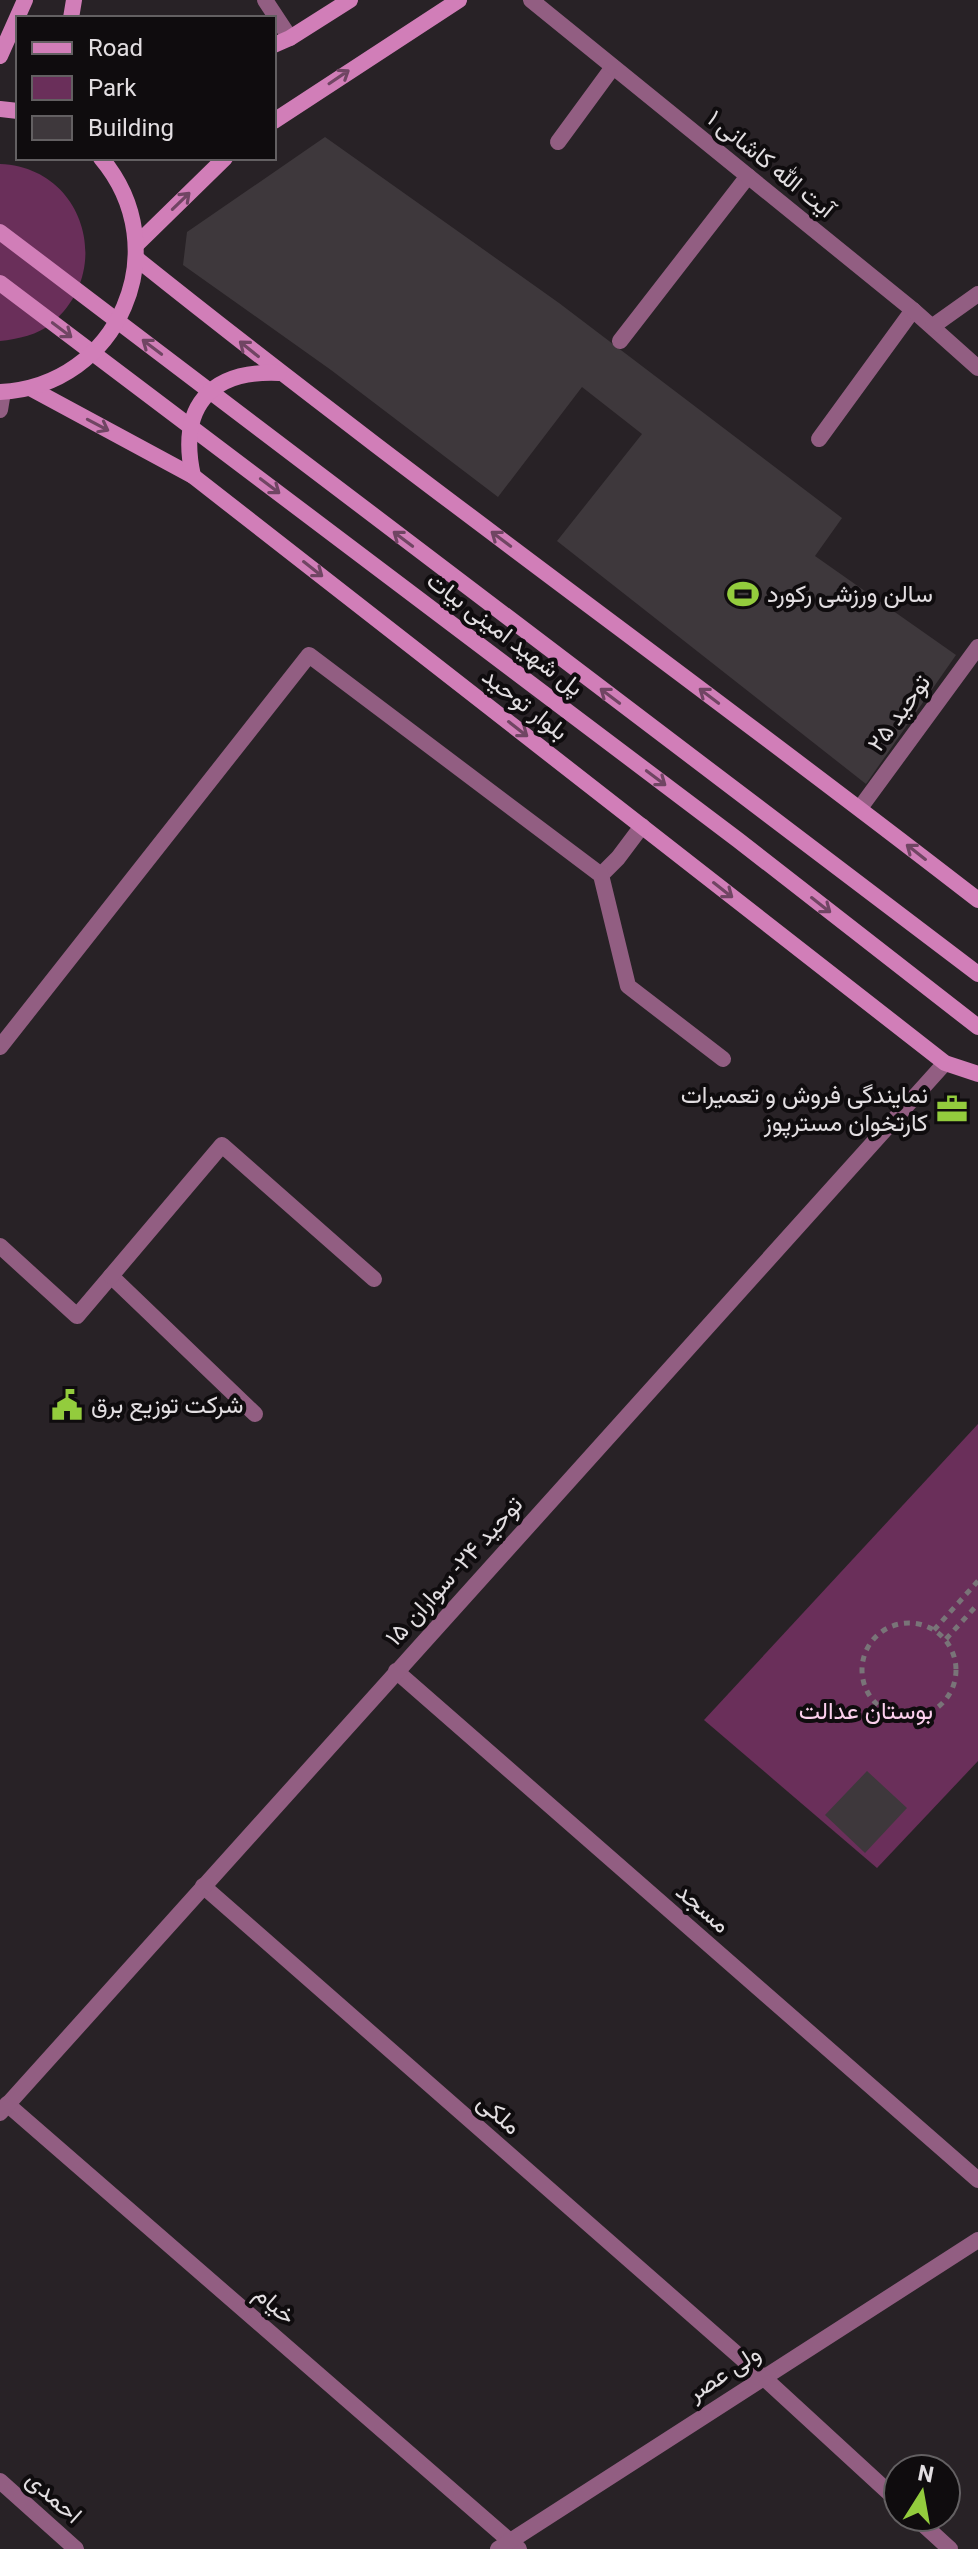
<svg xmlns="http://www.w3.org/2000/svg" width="978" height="2549" viewBox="0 0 978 2549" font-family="Roboto,Vazirmatn,sans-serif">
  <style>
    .green { fill: #6a2f5a }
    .building { fill: #3e383c }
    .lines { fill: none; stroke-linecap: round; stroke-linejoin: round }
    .path { stroke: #797478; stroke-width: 5; stroke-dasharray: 6 6; stroke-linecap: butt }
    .lane { stroke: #925e82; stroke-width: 16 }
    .street { stroke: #925e82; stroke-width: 16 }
    .secondary { stroke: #d17eb8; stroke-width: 16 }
    .oneway { stroke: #704563 }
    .labels { text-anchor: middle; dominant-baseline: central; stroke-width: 8; stroke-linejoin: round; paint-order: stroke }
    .street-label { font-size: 24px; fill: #e2dee1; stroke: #0f0c0e }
    .poi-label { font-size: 24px; fill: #e2dee1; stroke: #0f0c0e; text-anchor: start }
    .park-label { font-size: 24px; fill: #fcd0ed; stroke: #0f0c0e }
  </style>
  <rect width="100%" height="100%" fill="#282226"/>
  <g class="green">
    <path d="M0,164c84,3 115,106 52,159 -14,12 -34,16 -52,18z"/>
    <path d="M978,1424v337l-101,107 -173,-148z"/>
  </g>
  <g class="building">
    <path d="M325,137l234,166 283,215 -27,38 141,99 -90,129 -309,-243 85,-107 -60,-47 -84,110 -167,-127 -148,-105 4,-33z"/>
    <path d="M867,1771l40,37 -42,45 -40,-38z"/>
  </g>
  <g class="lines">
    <g class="path">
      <circle cx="909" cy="1670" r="47"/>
      <path d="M934,1630l44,-49"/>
      <path d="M946,1639l32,-35"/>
    </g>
    <g class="lane">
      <path d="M558,142l55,-75"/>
      <path d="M620,341l128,-165"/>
      <path d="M819,439l94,-129"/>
      <path d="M601,875l17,-17 24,-32"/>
      <path d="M0,1047l309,-392 292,220 27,111 95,73"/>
      <path d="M0,1246l77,70 34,-40 144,138"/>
      <path d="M111,1276l111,-131 152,134"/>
    </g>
    <g class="street">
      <path d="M265,0l25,38"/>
      <path d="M531,0l382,310 65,58"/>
      <path d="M933,326l45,-32"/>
      <path d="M0,410l3,-18"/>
      <path d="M860,808l118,-161"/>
      <path d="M396,1671l582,509"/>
      <path d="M203,1886l560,491 135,124"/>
      <path d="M7,2104l512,445"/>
      <path d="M0,2113l945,-1050"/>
      <path d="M0,2481l76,68"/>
      <path d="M915,2517l35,32"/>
      <path d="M498,2549l480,-309"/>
    </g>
    <g class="secondary">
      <path d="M71,18l3,-18"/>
      <path d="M274,45l16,-7 60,-38"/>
      <path d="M0,56l25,-56"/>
      <path d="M0,109l18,2"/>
      <path d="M274,121l185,-121"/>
      <path d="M0,232l978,742"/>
      <path d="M136,245l89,-87"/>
      <path d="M137,259c275,220 563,425 841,641"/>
      <path d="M0,283l738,557 240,187"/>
      <path d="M30,388l163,88 752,587 33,11"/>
      <path d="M0,392c119,-6 178,-143 101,-234"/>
      <path d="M193,476c-15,-68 16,-106 86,-103"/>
    </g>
  </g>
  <defs><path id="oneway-shaft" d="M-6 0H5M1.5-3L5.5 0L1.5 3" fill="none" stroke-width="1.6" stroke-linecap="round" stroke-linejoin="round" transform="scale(2)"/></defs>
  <g class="oneway">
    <use href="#oneway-shaft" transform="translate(339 77) rotate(-34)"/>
    <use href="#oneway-shaft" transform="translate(181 201) rotate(-44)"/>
    <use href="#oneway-shaft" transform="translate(62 330) rotate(37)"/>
    <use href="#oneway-shaft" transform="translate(152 347) rotate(-143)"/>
    <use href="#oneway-shaft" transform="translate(249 349) rotate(-141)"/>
    <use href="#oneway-shaft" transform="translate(98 425) rotate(28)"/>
    <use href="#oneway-shaft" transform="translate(270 486) rotate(37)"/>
    <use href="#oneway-shaft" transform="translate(403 539) rotate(-143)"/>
    <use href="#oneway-shaft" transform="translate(501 539) rotate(-143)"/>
    <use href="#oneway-shaft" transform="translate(313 569) rotate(38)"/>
    <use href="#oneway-shaft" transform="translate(610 696) rotate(-143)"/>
    <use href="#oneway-shaft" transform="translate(709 696) rotate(-143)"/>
    <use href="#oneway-shaft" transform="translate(518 729) rotate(38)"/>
    <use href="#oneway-shaft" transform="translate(656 778) rotate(37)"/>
    <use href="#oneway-shaft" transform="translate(916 852) rotate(-142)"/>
    <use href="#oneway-shaft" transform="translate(723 890) rotate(38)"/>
    <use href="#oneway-shaft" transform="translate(821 905) rotate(38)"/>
  </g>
  <defs>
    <symbol id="stadium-bare" viewBox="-9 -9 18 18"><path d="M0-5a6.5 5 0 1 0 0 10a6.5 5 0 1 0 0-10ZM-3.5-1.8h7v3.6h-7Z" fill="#93cc3d" stroke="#0f0c0e" stroke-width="2.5" paint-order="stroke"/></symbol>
    <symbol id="office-bare" viewBox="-9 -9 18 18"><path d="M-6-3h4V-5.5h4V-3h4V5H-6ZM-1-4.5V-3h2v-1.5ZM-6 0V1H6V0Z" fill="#93cc3d" stroke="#0f0c0e" stroke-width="2.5" paint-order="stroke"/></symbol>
    <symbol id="civic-bare" viewBox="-9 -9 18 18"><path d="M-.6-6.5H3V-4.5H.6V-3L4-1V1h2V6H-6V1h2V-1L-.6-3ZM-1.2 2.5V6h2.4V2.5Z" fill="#93cc3d" stroke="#0f0c0e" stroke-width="2.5" paint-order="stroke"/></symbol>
  </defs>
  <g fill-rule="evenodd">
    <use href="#stadium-bare" x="721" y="572" width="44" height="44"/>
    <use href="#office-bare" x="930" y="1087" width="44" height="44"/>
    <use href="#civic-bare" x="45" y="1383" width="44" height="44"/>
  </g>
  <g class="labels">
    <g class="street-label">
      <text transform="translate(771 164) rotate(39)">آیت الله کاشانی ۱</text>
      <text transform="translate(505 634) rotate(37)">پل شهید امینی بیات</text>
      <text transform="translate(525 704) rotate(38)">بلوار توحید</text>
      <text transform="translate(899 713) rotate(-54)">توحید ۲۵</text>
      <text transform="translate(454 1571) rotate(-48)">توحید ۲۴- سواران ۱۵</text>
      <text transform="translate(703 1908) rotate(41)">مسجد</text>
      <text transform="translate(499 2114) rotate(41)">ملکی</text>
      <text transform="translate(275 2305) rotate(41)">خیام</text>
      <text transform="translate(724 2373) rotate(-33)">ولی عصر</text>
      <text transform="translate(54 2497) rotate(42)">احمدی</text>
    </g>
    <g class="poi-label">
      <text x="767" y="594">سالن ورزشی رکورد</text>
      <text x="928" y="1095" text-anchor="end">نمایندگی فروش و تعمیرات<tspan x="928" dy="28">کارتخوان مسترپوز</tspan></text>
      <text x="91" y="1405">شرکت توزیع برق</text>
    </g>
    <g class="park-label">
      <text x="866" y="1711">بوستان عدالت</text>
    </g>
  </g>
  <rect x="16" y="16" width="260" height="144" fill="#0f0c0e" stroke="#636062" stroke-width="2"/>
  <rect x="32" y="42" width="40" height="12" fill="#d17eb8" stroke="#636062" stroke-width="2"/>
  <text x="88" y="56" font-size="24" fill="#e2dee1">Road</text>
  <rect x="32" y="76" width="40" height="24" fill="#6a2f5a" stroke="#636062" stroke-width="2"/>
  <text x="88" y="96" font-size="24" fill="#e2dee1">Park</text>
  <rect x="32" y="116" width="40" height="24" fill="#3e383c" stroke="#636062" stroke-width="2"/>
  <text x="88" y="136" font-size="24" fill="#e2dee1">Building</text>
  <g transform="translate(922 2493) rotate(11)"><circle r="38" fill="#0f0c0e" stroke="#636062" stroke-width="2"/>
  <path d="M0-6L14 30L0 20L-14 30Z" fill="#93cc3d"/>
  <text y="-12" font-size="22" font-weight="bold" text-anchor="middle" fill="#e2dee1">N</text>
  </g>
</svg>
